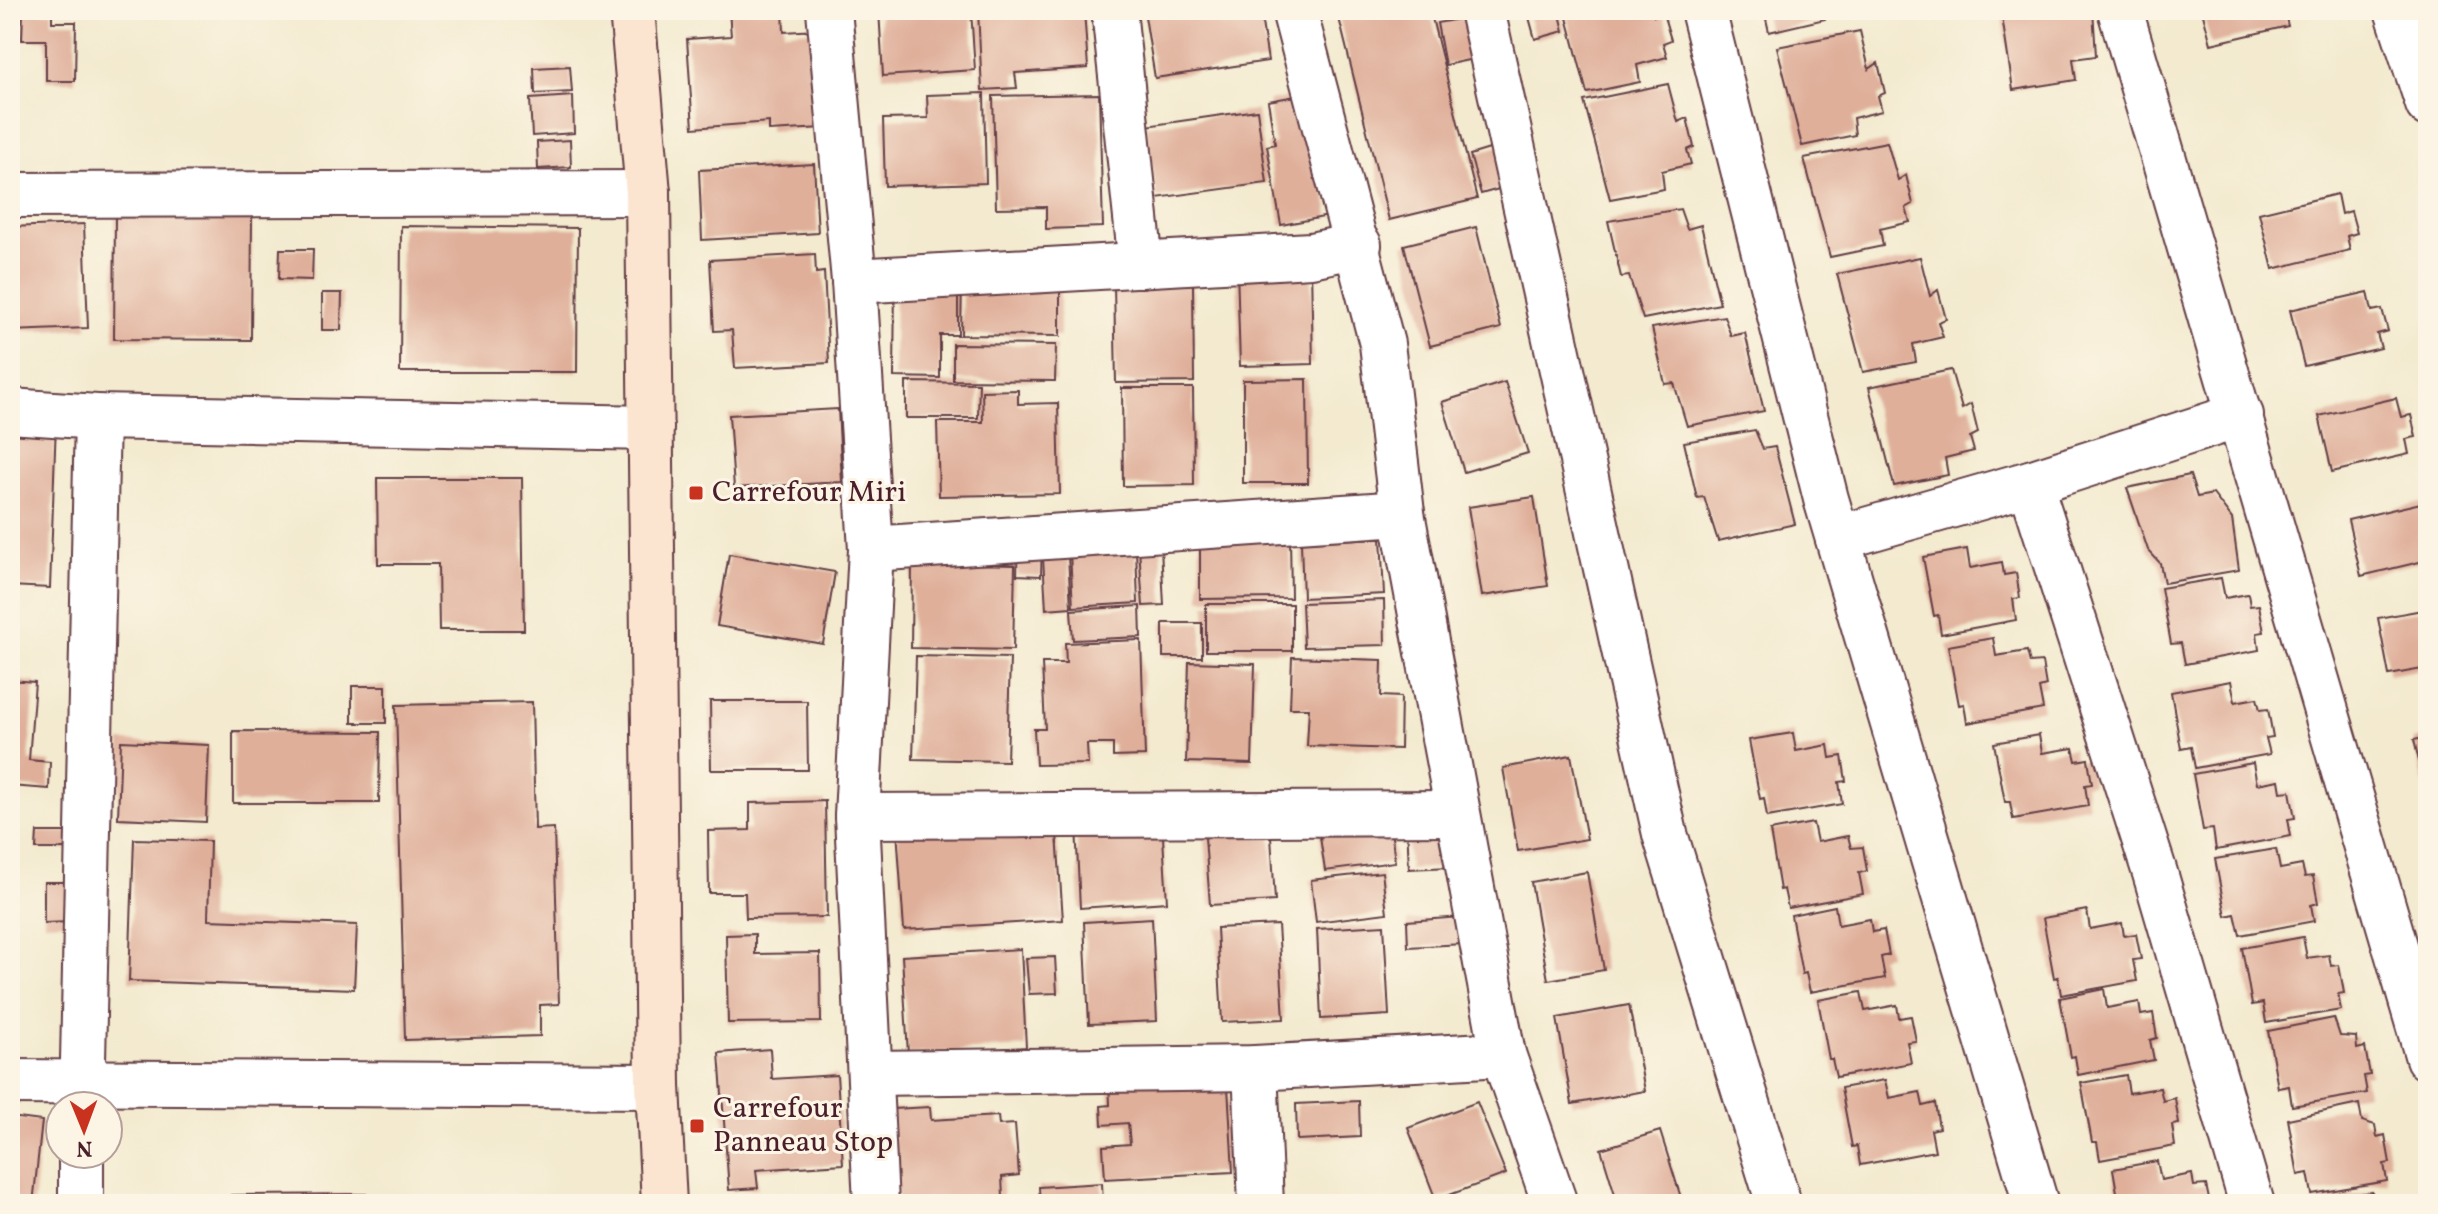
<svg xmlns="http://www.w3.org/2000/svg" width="2438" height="1214" viewBox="0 0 2438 1214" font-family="Vollkorn,serif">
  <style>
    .building { fill: #dfaf9a }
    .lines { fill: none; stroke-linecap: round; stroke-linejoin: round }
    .street-casing { stroke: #633d44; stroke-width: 48 }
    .secondary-casing { stroke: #633d44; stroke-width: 48 }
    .street { stroke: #fff; stroke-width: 44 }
    .secondary { stroke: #fce5d0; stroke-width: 44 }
    .poi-dot { fill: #c8321e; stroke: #fcf5e5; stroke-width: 3 }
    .labels { text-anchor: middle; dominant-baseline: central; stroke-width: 6; stroke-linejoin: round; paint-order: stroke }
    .poi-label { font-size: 30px; fill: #4a1f2b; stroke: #fcf5e5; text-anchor: start }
  </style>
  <rect width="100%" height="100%" fill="#fcf5e5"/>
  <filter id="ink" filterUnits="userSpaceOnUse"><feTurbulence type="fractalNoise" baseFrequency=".0125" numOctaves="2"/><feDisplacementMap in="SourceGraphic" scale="16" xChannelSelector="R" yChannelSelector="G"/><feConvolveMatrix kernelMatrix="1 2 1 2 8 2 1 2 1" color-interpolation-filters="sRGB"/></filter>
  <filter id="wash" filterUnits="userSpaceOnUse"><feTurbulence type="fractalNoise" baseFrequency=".006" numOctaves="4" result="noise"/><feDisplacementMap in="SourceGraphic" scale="32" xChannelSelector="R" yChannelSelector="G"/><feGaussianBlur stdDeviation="1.8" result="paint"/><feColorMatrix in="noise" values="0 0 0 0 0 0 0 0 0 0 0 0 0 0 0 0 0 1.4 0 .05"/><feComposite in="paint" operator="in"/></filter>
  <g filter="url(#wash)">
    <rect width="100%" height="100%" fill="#f3eacf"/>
    <g id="blocks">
      <g class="building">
        <path d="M729,10h54l1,22 32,-2 7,98 -54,3v-9l-76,6 -6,-89 44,-3z"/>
        <path d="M879,10h92l4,60 -92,6z"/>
        <path d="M978,10h106l4,58 -73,5 2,15 -35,2z"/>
        <path d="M1144,10h116l8,51 -113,17z"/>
        <path d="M1337,10h93l47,189 -88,21z"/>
        <path d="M1527,10h32l5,21 -29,8z"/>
        <path d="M1565,10h88l1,6 8,-6 9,30 -8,3 4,14 -30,8 3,17 -53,11z"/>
        <path d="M1764,10h63l-2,9 -56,13z"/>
        <path d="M2001,10h92l3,46 -23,3 3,21 -63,10z"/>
        <path d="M2202,10h82l4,16 -77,18z"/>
        <path d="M23,12h29v10h24l-1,59h-29v-41h-24z"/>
        <path d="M1470,17l8,41 -33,7 -8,-42z"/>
        <path d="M1860,31l9,38 9,-6 7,30 -7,3 4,15 -29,7 2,17 -53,11 -25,-99z"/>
        <path d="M570,66l2,26 -37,2 -1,-26z"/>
        <path d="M1668,84l10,38 9,-4 7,29 -7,3 4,14 -29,7 2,18 -54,10 -26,-98z"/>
        <path d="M984,93l2,90 -101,3 -2,-67 45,-1 -1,-23z"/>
        <path d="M1099,94l4,133 -57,2v-22l-50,1 -3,-112z"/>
        <path d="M1307,94l22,122 -48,9 -14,-79 8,-2 -7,-43z"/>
        <path d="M573,96l1,37 -42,3 -2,-37z"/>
        <path d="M1257,110l10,73 -110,15 -11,-72z"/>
        <path d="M570,140l1,27 -33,2 -1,-27z"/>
        <path d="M1887,142l11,38 8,-5 7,29 -7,4 4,14 -30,7 3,17 -53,11 -26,-99z"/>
        <path d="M1509,143l11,40 -39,11 -11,-39z"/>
        <path d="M814,164l4,69 -116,7 -3,-70z"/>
        <path d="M2337,194l4,20 10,-3 6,22 -10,3 3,14 -77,19 -14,-56z"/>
        <path d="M1680,209l7,20 14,-4 19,79 -77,15 -14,-43 -8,1 -13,-56z"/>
        <path d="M115,216h137l-1,124 -137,-1z"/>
        <path d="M84,224l4,104 -78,3v-104z"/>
        <path d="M401,226l177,2 -1,144h-177z"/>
        <path d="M1476,227l25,101 -71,18 -26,-101z"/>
        <path d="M280,249h33l-1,31 -33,-1z"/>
        <path d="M815,254l1,19 8,-1 5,91 -94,5 -3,-38 -18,1 -4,-71z"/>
        <path d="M1920,257l10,39 8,-6 8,29 -8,3 5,15 -30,7 3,18 -53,10 -26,-98z"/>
        <path d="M1311,266l2,98 -73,2 -3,-99z"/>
        <path d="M962,277l98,2v57l-99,-1z"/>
        <path d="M895,283h63v52h-18v43l-46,-1z"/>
        <path d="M1193,283l1,99 -78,1 -2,-99z"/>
        <path d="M2368,292l4,19 10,-2 6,22 -11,3 4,14 -77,18 -14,-56z"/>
        <path d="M322,293h20l-1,37h-19z"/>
        <path d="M1724,316l7,20 14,-3 19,78 -77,15 -13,-43 -9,1 -13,-56z"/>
        <path d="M953,344l103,1 -1,36 -102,-1z"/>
        <path d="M1951,370l11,39 9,-5 7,29 -8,4 4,14 -29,7 3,17 -54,11 -25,-99z"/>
        <path d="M1307,379l1,104h-65v-103z"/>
        <path d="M906,382l73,1 -1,35h-72z"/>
        <path d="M1505,382l23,71 -64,19 -22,-70z"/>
        <path d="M1122,388h71l1,97 -71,1z"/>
        <path d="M1018,390v14l40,-1 2,91 -121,2 -2,-74h46l-1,-31z"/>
        <path d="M2396,398l5,19 10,-2 5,22 -10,2 3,15 -77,18 -13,-56z"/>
        <path d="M838,409l4,73 -108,6 -5,-73z"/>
        <path d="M10,421l46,1 -6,166 -40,-2z"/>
        <path d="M1755,430l8,19 12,-2 20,77 -77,17 -14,-44 -7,1 -13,-56z"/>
        <path d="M2190,475l7,22 16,-3 19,25 7,51 -75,13 -4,-20 -12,-13 -21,-62z"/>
        <path d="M377,478h145l2,152h-85l-1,-66h-60z"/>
        <path d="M1534,497l14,89 -66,10 -14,-89z"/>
        <path d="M2425,502l3,58 -67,16 -13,-56z"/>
        <path d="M1200,535h90l1,63 -91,1z"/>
        <path d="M1381,538l3,56 -81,4 -2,-56z"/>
        <path d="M1018,539l24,1 -1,36 -24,-1z"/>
        <path d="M1161,547l3,58 -21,1 -4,-58z"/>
        <path d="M1136,549l2,54 -65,4 -3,-54z"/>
        <path d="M1967,549l3,19 32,-6 2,13 12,-2 4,25 -7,1 3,21 -75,14 -3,-19 -4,1 -11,-59z"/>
        <path d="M729,554l106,18 -12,72 -106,-18z"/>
        <path d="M1068,556l3,51 -25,2 -3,-52z"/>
        <path d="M912,563l103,2 -2,85 -102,-2z"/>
        <path d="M2221,578l4,20 23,-4 2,12 9,-1 5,27 -7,1 2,17 -74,14 -4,-21 -10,1 -10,-56z"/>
        <path d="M1384,600l1,45 -81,2 -2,-44z"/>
        <rect x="1206" y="604" width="86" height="47"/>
        <path d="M1140,606l1,31 -68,3 -2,-30z"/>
        <path d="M2428,609v59l-39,7 -11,-57z"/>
        <rect x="1163" y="623" width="39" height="34"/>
        <path d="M1993,638l3,18 31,-5 3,12 12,-1 4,24 -7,2 4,21 -76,14 -3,-19 -5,1 -11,-59z"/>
        <path d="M1141,640l4,116 -32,1v-13h-26l1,20 -52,1 -2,-36h11l-3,-66h24l-1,-20z"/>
        <path d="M916,656l94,2 -3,103 -94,-2z"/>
        <path d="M1292,657l90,3 -1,36 20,1 -1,52 -93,-3 2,-38h-19z"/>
        <path d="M1189,662l66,2 -3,100 -66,-2z"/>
        <path d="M10,680l25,2 -6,78 21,2 -1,27 -39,-3z"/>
        <path d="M2231,681l4,21 22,-4 3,12 8,-1 5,28 -7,1 4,16 -75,14 -4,-21 -10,2 -10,-57z"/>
        <rect x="352" y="686" width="34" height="37"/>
        <path d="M710,701h97l1,69h-97z"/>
        <path d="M532,702l3,127 19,-1 5,176 -19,1v31l-135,4 -9,-335z"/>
        <path d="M233,731l147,1 -1,71h-146z"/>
        <path d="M1793,733l3,18 32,-6 2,13 12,-2 4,25 -7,1 3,22 -75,13 -3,-19 -4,1 -11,-59z"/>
        <path d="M2039,735l3,18 31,-5 3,13 12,-2 4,25 -7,1 3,21 -75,13 -3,-17h-5l-11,-59z"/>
        <path d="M2428,737v58h-1l-13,-55z"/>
        <path d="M121,741l88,4 -3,77 -88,-4z"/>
        <path d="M1571,755l16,84 -69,12 -15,-83z"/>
        <path d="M2253,763l4,21 22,-4 2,12 9,-1 5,27 -7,1 3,17 -75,14 -3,-21 -10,1 -10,-56z"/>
        <path d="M825,801l2,116 -81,1 -1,-25h-36l-1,-62 42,-1v-27z"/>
        <path d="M1056,820l7,100 -159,10 -7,-100z"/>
        <path d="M1270,820l5,81 -65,4 -6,-81z"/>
        <path d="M1448,820l3,47 -42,2 -2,-46z"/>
        <path d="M1162,821l5,81 -87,6 -4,-82z"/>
        <path d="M1390,821l5,41 -70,9 -6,-41z"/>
        <path d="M1813,823l4,19 31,-6 3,12 12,-1 4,24 -8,2 4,21 -75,14 -4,-19 -4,1 -10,-59z"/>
        <path d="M37,832h39v17h-40z"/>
        <path d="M134,839l76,2 -2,79 149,5 -3,64 -225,-8z"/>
        <path d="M2276,849l4,20 22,-4 3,12 8,-1 5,27 -7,2 3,16 -74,14 -5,-21 -9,2 -11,-57z"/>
        <path d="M1382,872l5,41 -71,9 -5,-42z"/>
        <path d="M1587,872l17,98 -56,10 -17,-98z"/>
        <path d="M44,882h27v40l-27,1z"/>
        <path d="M1835,906l3,19 32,-6 2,13 12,-2 5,25 -8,2 4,21 -75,14 -4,-19 -4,1 -11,-59z"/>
        <path d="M2087,910l3,19 32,-6 2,13 12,-2 5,25 -8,1 4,21 -76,14 -3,-18 -4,1 -11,-60z"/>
        <path d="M1462,917l1,27 -55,3 -1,-26z"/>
        <path d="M1152,918l5,103 -68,3 -5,-102z"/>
        <path d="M1278,925l6,94 -62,3 -5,-94z"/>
        <path d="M1384,925l5,90 -68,4 -4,-90z"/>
        <path d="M755,934v20l65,-1 1,69 -93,1 -2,-88z"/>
        <path d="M2303,937l4,21 22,-3 2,11 8,-1 5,28 -6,1 3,16 -75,13 -3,-20 -11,2 -10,-57z"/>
        <path d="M1021,949l5,98 -118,7 -6,-98z"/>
        <path d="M1055,957l2,36 -28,1 -3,-36z"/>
        <path d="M2104,989l3,19 32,-6 2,13 12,-2 4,25 -7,2 4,20 -76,15 -3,-19 -4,1 -11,-59z"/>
        <path d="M1861,992l4,19 32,-6 2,13 12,-2 5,25 -9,1 4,21 -75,14 -4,-18h-3l-11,-59z"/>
        <path d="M1629,1005l16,86 -73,13 -15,-86z"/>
        <path d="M2334,1018l6,18 16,1 1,12 8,-2 5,28 -6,1 3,17 -75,13 -3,-20 -11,2 -10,-57z"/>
        <path d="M770,1049l2,30 65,-4 6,89 -87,6 2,18 -29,2 -10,-137z"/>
        <path d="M1227,1070l6,102 -128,7 -2,-33 27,-2 -2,-21 -26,2 -1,-19 9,-1 -1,-28z"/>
        <path d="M2126,1075l3,18 31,-5 3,13 12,-3 4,26 -7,1 3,21 -75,14 -3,-18h-5l-11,-59z"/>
        <path d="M1885,1080l4,18 31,-6 3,14 12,-3 4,25 -8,2 4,21 -75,14 -3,-19 -5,1 -11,-59z"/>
        <path d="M1359,1101l1,36 -63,3 -1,-36z"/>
        <path d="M1477,1102l29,72 -70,26 -28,-72z"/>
        <path d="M2359,1104l3,17 13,4 2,12 8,-2 5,28 -6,1 3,17 -75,13 -4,-21 -10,2 -10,-56z"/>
        <path d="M930,1107l1,13 67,-4 1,9 16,-1 4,51 -17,2 1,20 -105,7 -6,-95z"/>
        <path d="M10,1117l32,4 -9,83h-23z"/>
        <path d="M1660,1131l23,73h-65l-17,-55z"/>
        <path d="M2157,1161l4,19 31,-6 2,12 12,-1 4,19h-91l-6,-35z"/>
        <path d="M1102,1183l1,21h-63l-1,-17z"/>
        <path d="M2372,1192l2,12h-63v-2z"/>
        <path d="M366,1194v10h-135v-9z"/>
      </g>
    </g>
  </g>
  <g filter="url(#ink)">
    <use href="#blocks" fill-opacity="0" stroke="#633d44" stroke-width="2"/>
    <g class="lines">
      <defs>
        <g id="street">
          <path d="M829,10l25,271 17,268 -14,267 19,388"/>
          <path d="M1114,10l27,255"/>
          <path d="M1294,10l88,334 20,169 101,541 52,150"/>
          <path d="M1482,10l183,824 114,370"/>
          <path d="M1703,10l123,489 210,705"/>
          <path d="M2120,10l308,1048"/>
          <path d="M2397,10l31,94"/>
          <path d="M10,195l638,-2"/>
          <path d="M854,281l457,-26 48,-10"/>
          <path d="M10,411l87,6 554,11"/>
          <path d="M2030,483l125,390 97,331"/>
          <path d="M1838,538l192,-55 211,-68"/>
          <path d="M871,549l531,-36"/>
          <path d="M857,816l600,-3"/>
          <path d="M1255,1068l6,136"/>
          <path d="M871,1073l384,-5 248,-14"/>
          <path d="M10,1082l648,4"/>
          <path d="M82,1106l15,-689"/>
          <path d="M81,1204v-50"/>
        </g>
        <path id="secondary" d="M632,10l16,183 10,893 6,118"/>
      </defs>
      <use href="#street" class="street-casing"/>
      <use href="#secondary" class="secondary-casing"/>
      <use href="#street" class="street"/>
      <use href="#secondary" class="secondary"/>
    </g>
  </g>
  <g class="poi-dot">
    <rect x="688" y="485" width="16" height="16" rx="4"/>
    <rect x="689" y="1118" width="16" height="16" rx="4"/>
  </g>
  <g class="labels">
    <g class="poi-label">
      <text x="712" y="493">Carrefour Miri</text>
      <text x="713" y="1109">Carrefour<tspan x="713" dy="34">Panneau Stop</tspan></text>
    </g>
  </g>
  <rect width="2438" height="1214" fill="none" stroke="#fcf5e5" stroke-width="40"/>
  <g transform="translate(84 1130) rotate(179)"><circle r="38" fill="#fcf5e5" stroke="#b59f9b" stroke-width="2"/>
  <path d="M0-6L14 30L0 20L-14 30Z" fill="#c8321e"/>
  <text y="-12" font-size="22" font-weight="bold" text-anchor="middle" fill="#4a1f2b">N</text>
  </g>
</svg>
